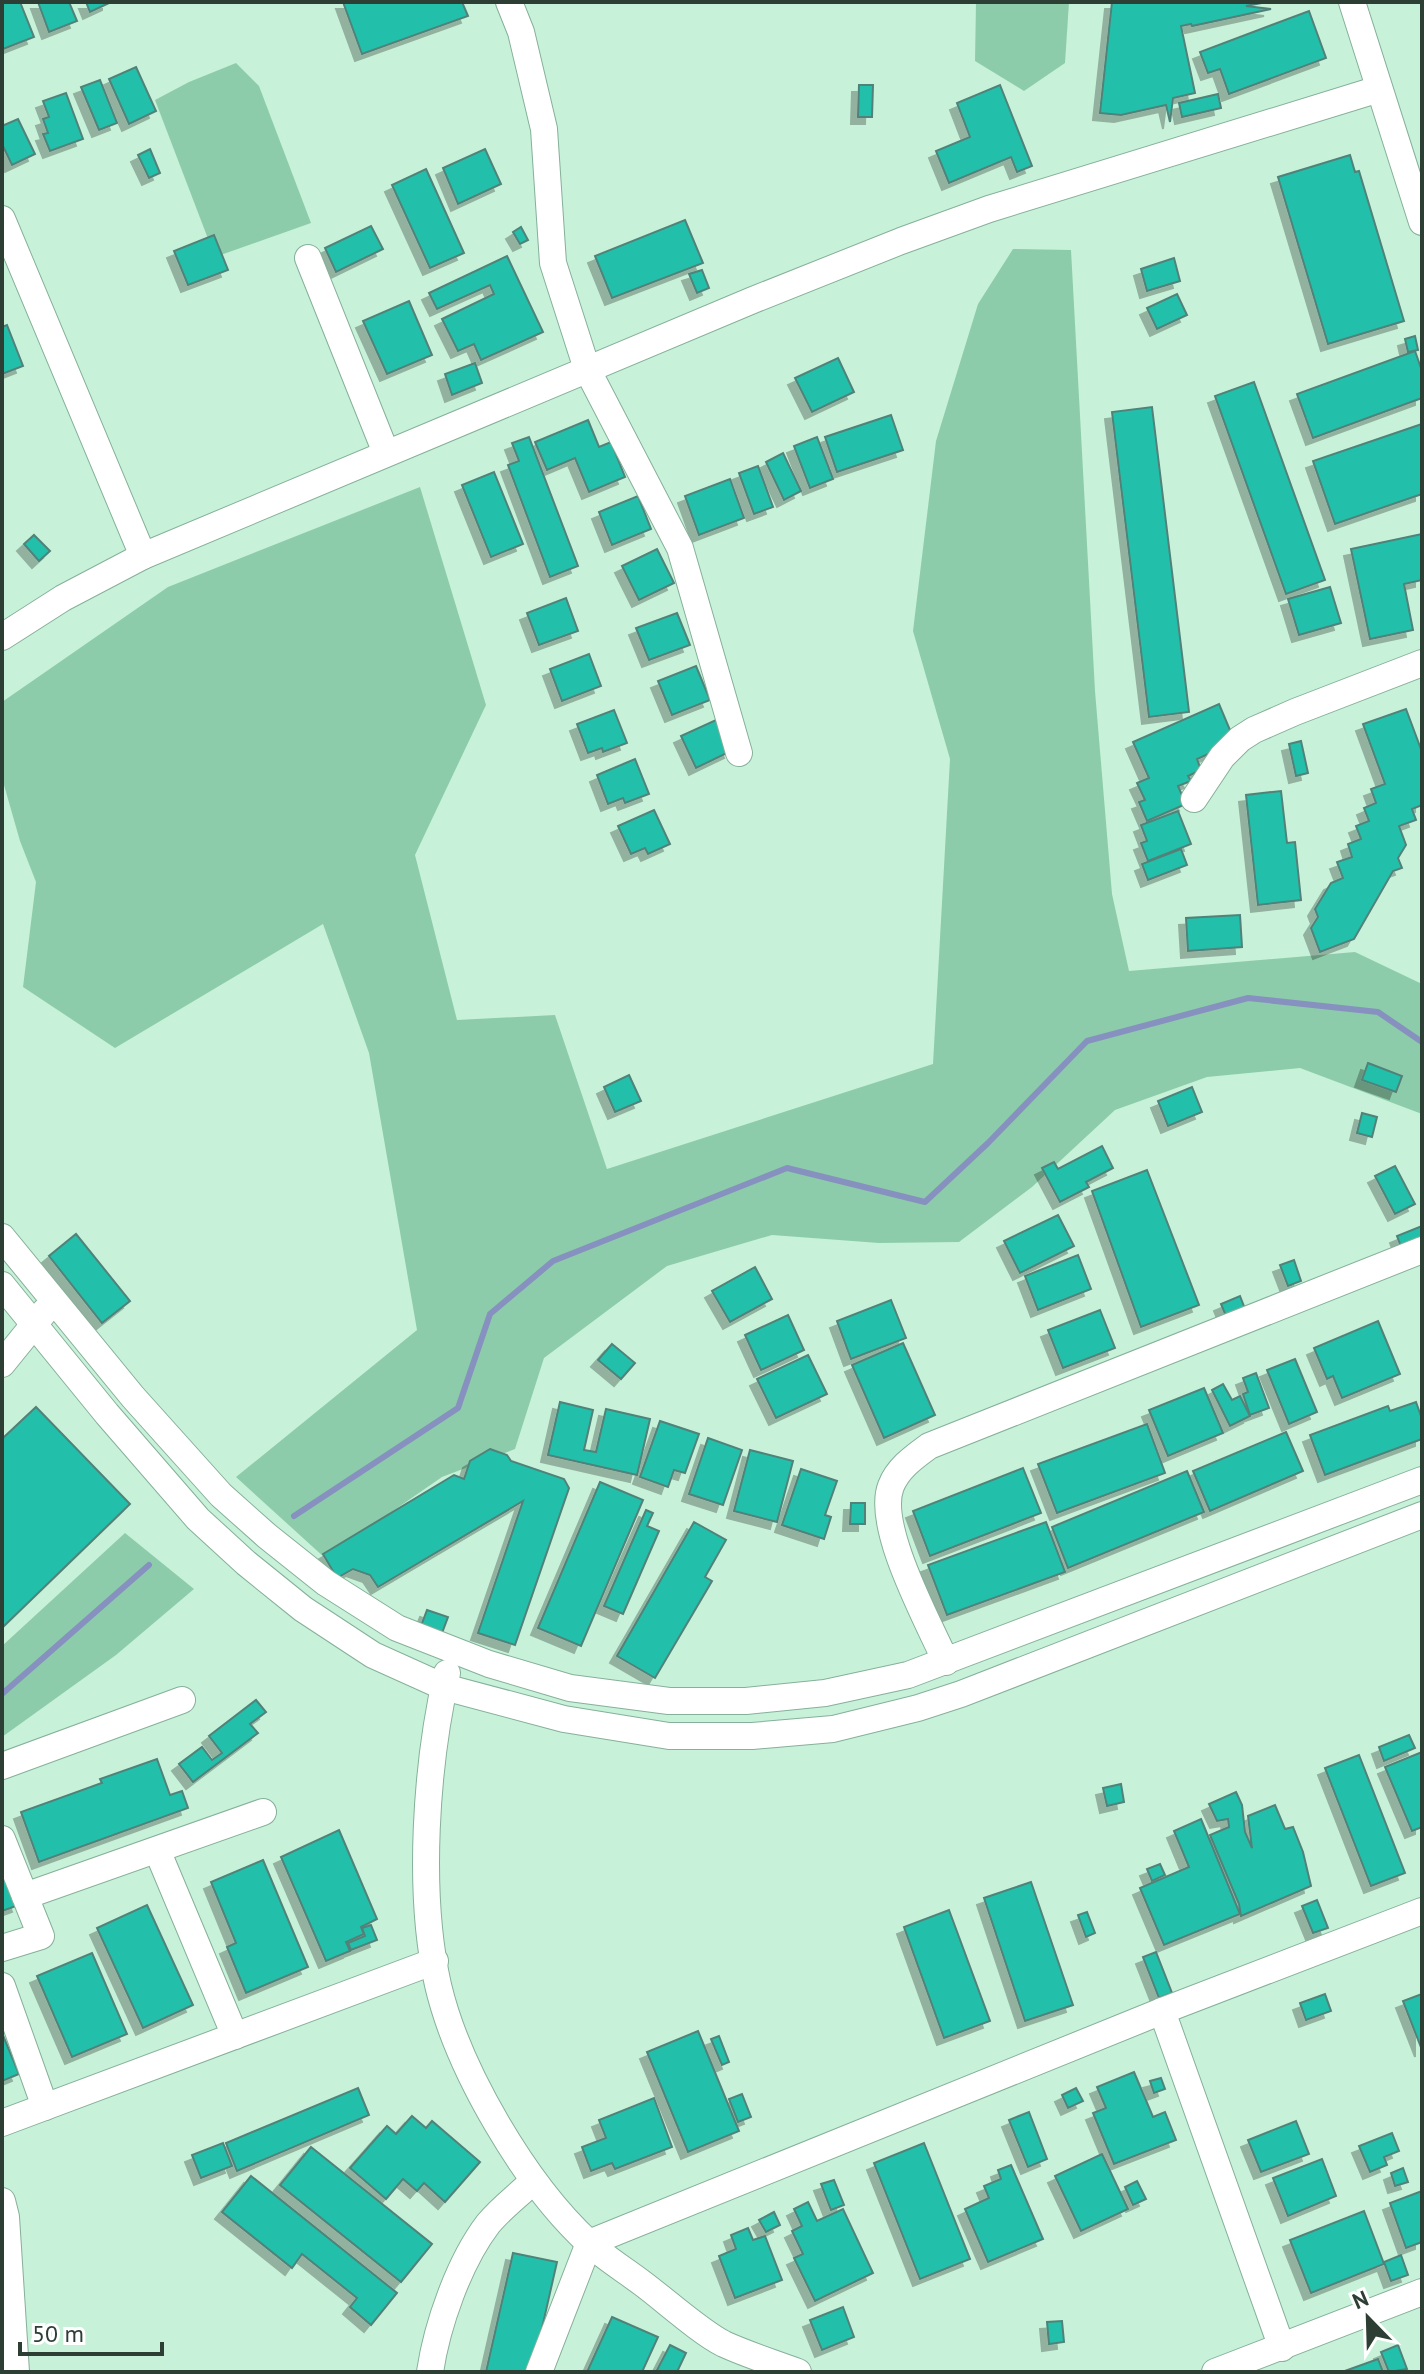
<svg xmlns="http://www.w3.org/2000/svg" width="1424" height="2374" viewBox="0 0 1424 2374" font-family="'PT Sans',sans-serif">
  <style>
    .green { fill: #8dccaa }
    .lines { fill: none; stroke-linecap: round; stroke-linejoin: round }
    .stream { stroke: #8791bf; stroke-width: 6 }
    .building { fill: #22c0aa; stroke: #518279; stroke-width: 2; filter: url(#shadow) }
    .minor-casing { stroke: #86b099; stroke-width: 28 }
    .minor { stroke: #fff; stroke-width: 26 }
  </style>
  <defs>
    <filter id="shadow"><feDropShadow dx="-7" dy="7" stdDeviation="0" flood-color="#0004"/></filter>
  </defs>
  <rect width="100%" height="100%" fill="#c7f2d9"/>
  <g class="green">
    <path d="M976,2h93l-4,61 -41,28 -49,-30z"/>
    <path d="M236,63l23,23 52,137 -96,34 -60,-157 34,-18z"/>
    <path d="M1013,249l58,1 24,441 17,203 17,77 226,-19 67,32v130l-122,-46 -93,9 -92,33 -83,77 -73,55 -80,1 -107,-8 -105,31 -123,92 -29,91 -73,28 -117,81 -89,-81 181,-147 -48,-277 -46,-129 -208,124 -92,-61 13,-105 -16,-41 -18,-63v-76l166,-115 252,-100 66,218 -71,150 42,165 98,-5 52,154 326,-105 17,-305 -37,-128 23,-190 42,-137z"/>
    <path d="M125,1533l69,56 -78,66 -114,82v-91z"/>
  </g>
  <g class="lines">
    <g class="stream">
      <path d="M294,1516l164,-108 32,-94 63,-53 234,-93 138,34 63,-59 99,-102 161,-43 130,14 44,30"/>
      <path d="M2,1694l147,-129"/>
    </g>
  </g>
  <g class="building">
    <path d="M2,2h18l14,35 -31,12z"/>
    <path d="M38,2h31l8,19 -28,11z"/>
    <path d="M86,2h23v1l-19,9z"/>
    <path d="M343,2h119l6,14 -106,38z"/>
    <path d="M1112,2h155l-21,4 25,3 -79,17 -1,-2 -10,2 14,67 -22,5 -3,24 -4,-17 -45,10 -21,-2z"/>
    <path d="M1309,11l17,47 -97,36 -9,-25 -12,4 -8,-21z"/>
    <path d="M136,67l20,44 -27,13 -20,-45z"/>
    <path d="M100,80l17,43 -18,7 -18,-43z"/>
    <path d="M859,85h14l-1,32h-14z"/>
    <path d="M1000,85l32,81 -15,6 -6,-15 -62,26 -13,-32 34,-14 -13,-34z"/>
    <path d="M66,93l17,46 -33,12 -7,-17 5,-1 -5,-14 6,-2 -6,-16z"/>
    <path d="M1218,94l3,14 -39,9 -3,-14z"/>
    <path d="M18,119l17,35 -23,11 -10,-21v-18z"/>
    <path d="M150,149l10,24 -11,5 -11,-23z"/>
    <path d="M485,149l16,35 -43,20 -15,-36z"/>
    <path d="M1350,155l5,17 4,-1 45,150 -76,23 -50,-167z"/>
    <path d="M426,169l38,84 -34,15 -38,-83z"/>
    <path d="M685,220l18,43 -91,35 -17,-42z"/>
    <path d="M371,226l12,23 -47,23 -11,-24z"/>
    <path d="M521,227l7,13 -8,4 -7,-12z"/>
    <path d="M214,235l14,35 -40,15 -14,-34z"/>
    <path d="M507,256l36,76 -62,28 -7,-16 -16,7 -16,-32 52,-25 -4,-9 -53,24 -8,-16z"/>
    <path d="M1174,258l6,23 -33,10 -6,-22z"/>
    <path d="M702,270l7,18 -12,5 -8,-19z"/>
    <path d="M1177,294l10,21 -30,14 -10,-21z"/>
    <path d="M409,301l23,54 -45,19 -24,-53z"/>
    <path d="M7,325l16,41 -21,8v-47z"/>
    <path d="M1415,336l3,14 -10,2 -3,-13z"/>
    <path d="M1415,351l7,20v27l-109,40 -16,-44z"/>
    <path d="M838,358l16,34 -42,20 -17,-34z"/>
    <path d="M475,363l7,20 -30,12 -7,-21z"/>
    <path d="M1254,382l71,198 -39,14 -71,-198z"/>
    <path d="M1152,407l37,305 -40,5 -37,-305z"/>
    <path d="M891,415l12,35 -66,22 -12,-35z"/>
    <path d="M588,420l11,27 12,-5 14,35 -36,15 -14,-34 -28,12 -12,-28z"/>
    <path d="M1422,424v70l-87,30 -22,-63z"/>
    <path d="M529,437l49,129 -28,11 -42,-112 11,-4 -7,-18z"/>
    <path d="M817,437l16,42 -23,9 -16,-42z"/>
    <path d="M783,453l18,38 -17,9 -18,-38z"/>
    <path d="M758,466l15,41 -19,7 -15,-41z"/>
    <path d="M494,472l29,72 -32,13 -29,-72z"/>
    <path d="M730,479l14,39 -45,17 -14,-39z"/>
    <path d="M638,496l13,33 -39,16 -13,-33z"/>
    <path d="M1422,534v46l-18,4 9,46 -43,9 -19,-90z"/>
    <path d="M34,535l16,16 -11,10 -15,-17z"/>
    <path d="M657,549l17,34 -35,17 -17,-34z"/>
    <path d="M1330,587l11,36 -42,12 -11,-36z"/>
    <path d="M566,598l12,33 -39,14 -12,-32z"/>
    <path d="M677,613l13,32 -41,15 -13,-32z"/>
    <path d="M589,654l12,32 -39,15 -12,-32z"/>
    <path d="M696,666l14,34 -38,15 -14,-34z"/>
    <path d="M1219,704l16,38 -38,17 4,11 -13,6 3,5 -13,5 8,18 -39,17 -8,-19 6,-2 -8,-17 12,-5 -16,-36z"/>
    <path d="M1406,709l16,43v53l-10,4 4,11 -17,6 7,19 -8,13 4,10 -9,3 -39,68 -34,13 -9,-24 7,-11 -3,-8 16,-26 12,-5 -6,-16 15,-5 -4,-13 13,-5 -5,-13 13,-5 -5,-13 12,-5 -5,-14 14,-5 -22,-60z"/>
    <path d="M614,710l13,33 -24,9 -1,-4 -14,5 -11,-29z"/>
    <path d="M716,720l15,31 -35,17 -15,-32z"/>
    <path d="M1301,741l7,32 -12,3 -7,-32z"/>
    <path d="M635,759l14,35 -24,9 -2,-5 -15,6 -11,-29z"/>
    <path d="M1281,791l6,52 8,-1 6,58 -43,5 -12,-110z"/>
    <path d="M654,810l16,34 -22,10 -3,-6 -14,6 -13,-28z"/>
    <path d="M1178,811l13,33 -43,17 -7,-18 6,-2 -6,-16z"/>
    <path d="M1181,849l6,16 -39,15 -6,-16z"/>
    <path d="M1240,915l2,32 -54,4 -2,-33z"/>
    <path d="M1368,1063l34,13 -6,16 -34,-12z"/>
    <path d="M629,1075l12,26 -26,11 -11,-25z"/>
    <path d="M1192,1087l10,25 -34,14 -10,-25z"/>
    <path d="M1362,1113l15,4 -5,20 -15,-4z"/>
    <path d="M1102,1146l11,22 -27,14 3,5 -29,15 -18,-34 12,-6 4,7z"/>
    <path d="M1395,1166l20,38 -20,10 -20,-38z"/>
    <path d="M1147,1170l52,135 -58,22 -49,-136z"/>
    <path d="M1058,1215l16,31 -54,27 -16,-32z"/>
    <path d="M1422,1226v15l-20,8 -5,-13z"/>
    <path d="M76,1234l54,67 -28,22 -53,-67z"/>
    <path d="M1078,1255l13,34 -53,21 -13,-34z"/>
    <path d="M1294,1260l7,21 -13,5 -8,-21z"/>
    <path d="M755,1267l17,32 -42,23 -18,-31z"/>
    <path d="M1240,1296l7,18 -19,7 -7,-17z"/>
    <path d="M891,1300l15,38 -55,21 -14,-38z"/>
    <path d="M1100,1310l15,38 -52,20 -15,-38z"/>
    <path d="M788,1315l16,35 -43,20 -16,-35z"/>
    <path d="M1378,1321l22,53 -58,24 -9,-22 -6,3 -13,-31z"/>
    <path d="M903,1343l32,72 -51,23 -32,-73z"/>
    <path d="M612,1344l23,19 -14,16 -23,-19z"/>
    <path d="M808,1355l19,39 -51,24 -19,-39z"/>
    <path d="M1295,1359l22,53 -28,12 -22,-54z"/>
    <path d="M1256,1373l13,35 -19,7 -7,-21 5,-2 -5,-14z"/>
    <path d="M1223,1384l9,16 8,-4 10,20 -20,10 -18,-36z"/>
    <path d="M1204,1388l19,45 -55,23 -19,-46z"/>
    <path d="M560,1402l33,8 -9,40 12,2 10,-43 44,10 -13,56 -89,-20z"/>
    <path d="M1416,1402l6,17v20l-97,36 -15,-40 78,-29 2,5z"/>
    <path d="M36,1407l94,97 -128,124v-189z"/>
    <path d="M660,1421l39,13 -14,39 -11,-3 -6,17 -28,-10z"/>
    <path d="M1147,1424l18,49 -108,40 -19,-49z"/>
    <path d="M1286,1432l17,39 -93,40 -17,-40z"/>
    <path d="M708,1438l34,12 -19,55 -34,-11z"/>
    <path d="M490,1449l17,6 4,6 53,18 5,9 -54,157 -37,-12 45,-132 -145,86 -8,-12 -17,-6 -16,9 -14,-24 131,-79 10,4 6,-18z"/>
    <path d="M750,1450l43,11 -16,61 -43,-11z"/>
    <path d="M1023,1468l18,45 -111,43 -17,-45z"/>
    <path d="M801,1469l36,12 -12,34 6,2 -7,22 -42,-14z"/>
    <path d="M1187,1471l17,41 -136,56 -16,-41z"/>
    <path d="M600,1482l43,18 -62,146 -43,-18z"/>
    <path d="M851,1503h14v21h-15z"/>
    <path d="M646,1510l7,3 -6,13 12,5 -36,83 -19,-8z"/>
    <path d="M694,1522l32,18 -21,37 7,4 -57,97 -38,-22z"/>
    <path d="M1046,1522l19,50 -118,43 -19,-50z"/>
    <path d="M427,1610l21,7 -6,16 -21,-7z"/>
    <path d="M256,1700l10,12 -16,12 8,9 -65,49 -14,-18 23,-17 10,13 10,-7 -13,-17z"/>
    <path d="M1409,1735l6,13 -31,13 -5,-14z"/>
    <path d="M1422,1752v75l-10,4 -27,-64z"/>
    <path d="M1359,1755l46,118 -34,13 -46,-118z"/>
    <path d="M157,1759l13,36 12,-4 6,17 -149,54 -18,-50 81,-29 -2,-4z"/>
    <path d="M1121,1784l3,18 -17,4 -4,-18z"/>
    <path d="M1236,1792l6,13 3,27 7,16 -4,-32 27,-11 10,24 8,-2 10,25 8,34 -70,30 -2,-12 -29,-69 19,-8 -1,-8 -11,2 -8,-17z"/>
    <path d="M1201,1819l39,95 -76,31 -24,-57 49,-21 -15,-36z"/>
    <path d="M339,1830l38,89 -16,8 3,7 -18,8 4,9 -24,10 -45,-104z"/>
    <path d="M263,1860l45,107 -62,26 -19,-46 9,-4 -25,-61z"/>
    <path d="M2,1861l17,44 -17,6z"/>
    <path d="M1160,1864l5,11 -13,6 -5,-12z"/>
    <path d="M1031,1882l42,123 -48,16 -41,-123z"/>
    <path d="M1317,1900l11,28 -15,5 -11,-27z"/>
    <path d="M147,1905l46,100 -50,23 -46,-100z"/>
    <path d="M949,1910l41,111 -46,17 -40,-111z"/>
    <path d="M1087,1912l8,21 -9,4 -8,-22z"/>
    <path d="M371,1925l6,15 -26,10 -3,-7 17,-7 -3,-8z"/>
    <path d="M1156,1952l16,41 -13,5 -16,-41z"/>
    <path d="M92,1953l35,81 -55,23 -35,-81z"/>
    <path d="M1325,1994l6,17 -25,9 -6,-17z"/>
    <path d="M1422,1994v56l-19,-49z"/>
    <path d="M698,2031l41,100 -51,21 -41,-100z"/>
    <path d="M2,2033l17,41 -17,7z"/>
    <path d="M719,2036l10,26 -7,3 -11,-26z"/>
    <path d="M1134,2072l19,45 12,-5 11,28 -62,24 -21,-51 13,-5 -9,-21z"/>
    <path d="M1161,2078l4,11 -11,4 -4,-12z"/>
    <path d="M358,2088l11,27 -132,56 -11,-28z"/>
    <path d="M1076,2088l7,13 -15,7 -6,-13z"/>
    <path d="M742,2094l9,23 -13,5 -9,-23z"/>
    <path d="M654,2098l18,49 -57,22 -3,-6 -21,8 -9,-24 24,-9 -7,-18z"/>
    <path d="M1029,2112l18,47 -19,8 -19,-47z"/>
    <path d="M412,2116l14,12 6,-7 48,41 -35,40 -21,-19 -7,8 -14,-12 -17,20 -36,-31 37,-42 9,8z"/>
    <path d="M1296,2121l13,33 -48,18 -13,-32z"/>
    <path d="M1392,2133l7,18 -15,6 3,8 -17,7 -11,-26z"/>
    <path d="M223,2143l9,23 -31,12 -9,-23z"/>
    <path d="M924,2143l46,116 -50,20 -46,-116z"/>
    <path d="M311,2147l121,97 -31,38 -121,-97z"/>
    <path d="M1102,2154l26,55 -47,22 -26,-55z"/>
    <path d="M1322,2159l14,37 -48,20 -15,-38z"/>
    <path d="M1011,2165l32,74 -55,23 -23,-53 24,-11 -5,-12 17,-7 -3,-9z"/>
    <path d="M1403,2168l5,14 -13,4 -4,-13z"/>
    <path d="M251,2176l146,117 -26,32 -21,-18 7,-9 -55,-44 -10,14 -70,-56z"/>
    <path d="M834,2180l10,25 -13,5 -10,-26z"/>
    <path d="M1137,2181l9,18 -13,6 -8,-18z"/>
    <path d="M1422,2191v51l-16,6 -16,-45z"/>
    <path d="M808,2202l9,19 26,-12 30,64 -58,28 -21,-43 9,-4 -11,-23 10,-5 -8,-17z"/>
    <path d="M1364,2211l20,53 -73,29 -21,-53z"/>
    <path d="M774,2212l6,13 -14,7 -7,-12z"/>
    <path d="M748,2228l5,12 12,-4 17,44 -47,18 -16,-42 17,-7 -5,-14z"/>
    <path d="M513,2253l44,9 -25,110h-46z"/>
    <path d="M1401,2255l7,20 -17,6 -7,-19z"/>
    <path d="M843,2307l11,30 -32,13 -12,-30z"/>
    <path d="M612,2317l46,20 -16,35h-55z"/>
    <path d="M1062,2321l2,21 -15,2 -2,-22z"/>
    <path d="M670,2345l16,8 -9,19h-21z"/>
    <path d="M1398,2345l9,24 -18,3 -8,-20z"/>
    <path d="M1378,2359l5,13h-41z"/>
  </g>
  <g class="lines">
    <defs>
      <g id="minor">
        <path d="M509,2l12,30 23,97 9,134 34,106 93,179 59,205"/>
        <path d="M1352,2l70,220"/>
        <path d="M2,219l141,337"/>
        <path d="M308,258l78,195"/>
        <path d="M2,637l61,-39 80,-42 610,-256 148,-59 88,-32 390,-120"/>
        <path d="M1194,799l28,-42 18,-18 14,-9 41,-18 127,-49"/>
        <path d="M2,1237l131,160 88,98 46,41 59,47 71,45 92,36 81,24 99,13h77l79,-8 83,-18 514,-195"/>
        <path d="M2,1285l105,129 91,105 48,44 57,46 70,46 71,32 120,32 105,17h83l81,-7 85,-21 43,-14 461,-179"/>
        <path d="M2,1364l43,-53"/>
        <path d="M946,1662c-17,-39 -71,-136 -55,-176 7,-18 23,-29 38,-40l493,-196"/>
        <path d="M447,1673c-21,92 -30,219 -9,312 20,85 87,199 151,258 16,15 36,27 53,40 23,17 58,49 82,61 24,11 50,19 74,28"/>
        <path d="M2,1766l180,-66"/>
        <path d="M2,1839l39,97 -39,12"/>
        <path d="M157,1850l78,186"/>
        <path d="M25,1896l238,-84"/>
        <path d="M2,1986l43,121"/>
        <path d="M1162,2011l120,337"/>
        <path d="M2,2123l433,-162"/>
        <path d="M2,2201l4,16 10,155"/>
        <path d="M430,2372c7,-47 29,-110 58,-148 13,-16 31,-29 45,-43"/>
        <path d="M539,2372l50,-129 573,-232 260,-100"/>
        <path d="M1215,2372l207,-80"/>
      </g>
    </defs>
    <use href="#minor" class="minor-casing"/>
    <use href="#minor" class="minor"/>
  </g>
  <rect width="1424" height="2374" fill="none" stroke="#2d3e34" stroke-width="8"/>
  <g transform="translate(1368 2318) rotate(337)" stroke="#ffffff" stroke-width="6" paint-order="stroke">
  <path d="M0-6L14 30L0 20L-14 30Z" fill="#2d3e34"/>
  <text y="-12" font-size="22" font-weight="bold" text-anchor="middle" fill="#2d3e34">N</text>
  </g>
  <path d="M20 2342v12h142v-12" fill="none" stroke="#2d3e34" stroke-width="4"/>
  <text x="32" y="2342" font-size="24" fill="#2d3e34" stroke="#ffffff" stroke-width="6" paint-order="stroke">50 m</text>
</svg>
